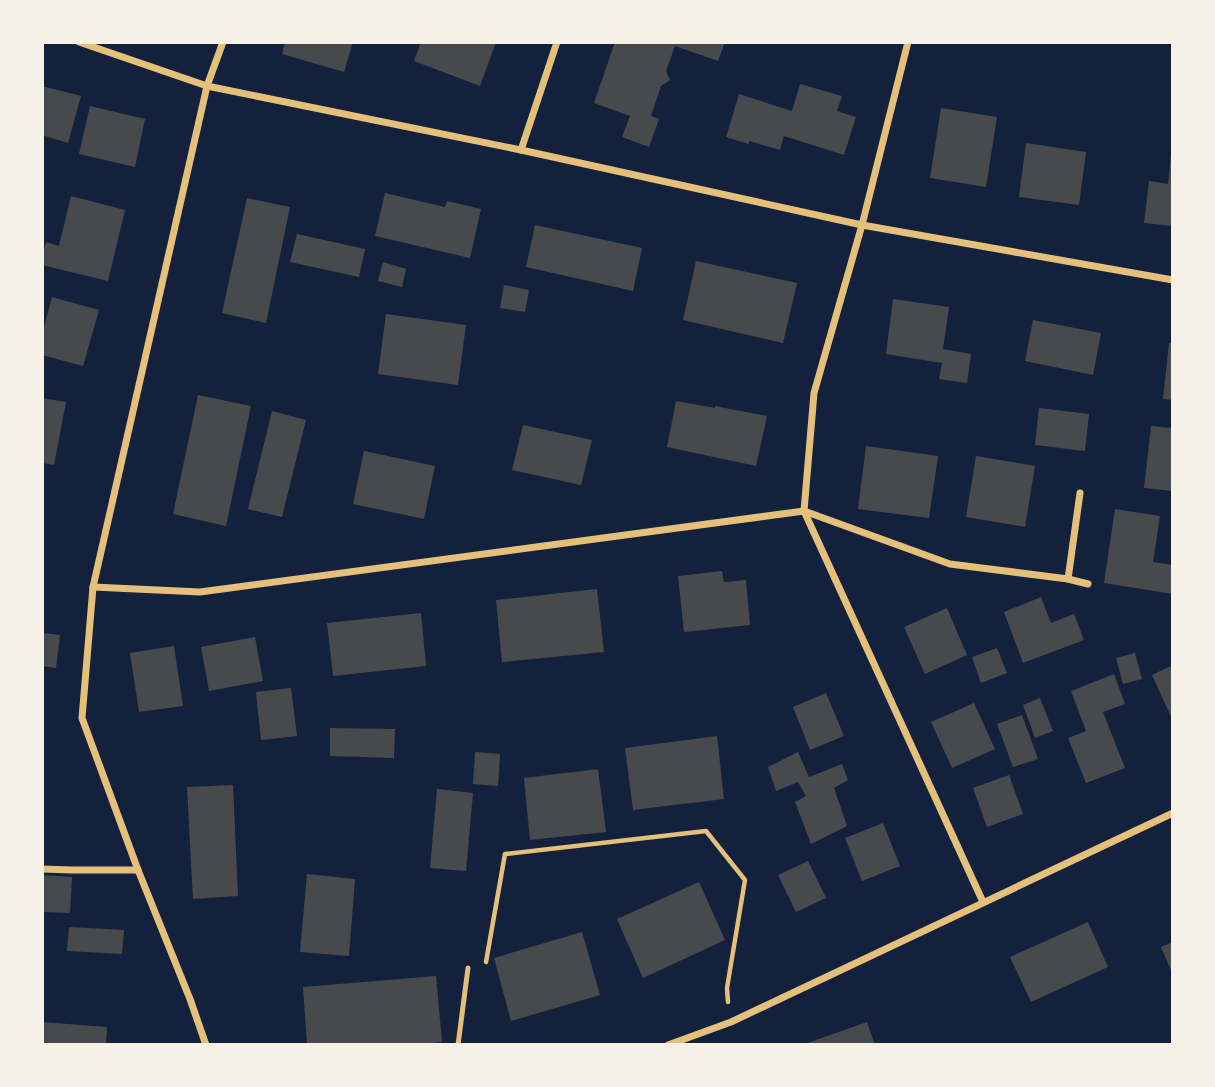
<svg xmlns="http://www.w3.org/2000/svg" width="1215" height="1087" viewBox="0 0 1215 1087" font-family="Georgia,serif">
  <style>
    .building { fill: #48494c }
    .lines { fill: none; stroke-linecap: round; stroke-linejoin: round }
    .path { stroke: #e5c07b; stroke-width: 4.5 }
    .service { stroke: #e5c07b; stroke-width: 5 }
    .minor { stroke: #e5c07b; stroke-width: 7 }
  </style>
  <rect width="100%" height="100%" fill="#14213d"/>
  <g class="building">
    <path d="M285,42h68l-9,30 -62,-18z"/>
    <path d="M421,42h75l-16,44 -66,-25z"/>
    <path d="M615,42h110l-7,19 -43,-15 -9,25 4,9 -9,6 -10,30 8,3 -10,28 -27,-10 8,-21 -36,-13z"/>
    <path d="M800,84l42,12 -5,15 19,6 -12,38 -60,-19 -4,14 -31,-9v3l-23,-7 13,-43 53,17z"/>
    <path d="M42,86l39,10 -13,47 -26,-8z"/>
    <path d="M90,106l55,13 -10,48 -56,-13z"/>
    <path d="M941,108l56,9 -11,70 -56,-9z"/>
    <path d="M1026,143l60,9 -7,53 -60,-8z"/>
    <path d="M1171,154h2v72l-29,-3 5,-42 19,3z"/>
    <path d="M385,193l60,14 2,-6 34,8 -11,49 -95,-22z"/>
    <path d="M71,196l54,14 -17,71 -66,-16v-8l4,-15 13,4z"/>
    <path d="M247,198l43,9 -24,116 -44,-10z"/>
    <path d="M535,225l107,23 -9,43 -107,-24z"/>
    <path d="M297,234l68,15 -6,28 -69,-15z"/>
    <path d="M696,261l101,22 -14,60 -100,-23z"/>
    <path d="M383,262l23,7 -4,18 -24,-6z"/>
    <path d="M504,285l25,5 -4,22 -25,-4z"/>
    <path d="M52,297l47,13 -16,56 -41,-11v-21z"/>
    <path d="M893,299l56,8 -6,42 28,5 -4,29 -28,-4 3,-16 -56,-9z"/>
    <path d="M386,314l80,11 -8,60 -80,-11z"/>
    <path d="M1033,320l68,13 -8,42 -68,-14z"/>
    <path d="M1169,343h4v57l-10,-1z"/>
    <path d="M198,395l53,11 -25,120 -53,-12z"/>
    <path d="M42,398l24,4 -12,63 -12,-2z"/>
    <path d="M676,401l39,7v-2l52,10 -11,50 -89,-19z"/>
    <path d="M1039,408l50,6 -4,37 -50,-6z"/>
    <path d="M272,411l34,9 -24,97 -34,-8z"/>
    <path d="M523,425l69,15 -11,45 -69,-15z"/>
    <path d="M1151,426l22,2v63l-29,-3z"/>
    <path d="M866,446l72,10 -9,62 -71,-9z"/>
    <path d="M364,451l71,15 -11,53 -71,-15z"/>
    <path d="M976,456l59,10 -10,61 -59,-10z"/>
    <path d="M1115,509l45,7 -7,46 20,3v29l-69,-11z"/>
    <path d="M722,571l2,11 22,-2 4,45 -66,7 -6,-56z"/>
    <path d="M597,589l7,63 -102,10 -6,-62z"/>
    <path d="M1041,597l10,26 23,-9 10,26 -61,23 -19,-51z"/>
    <path d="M947,608l20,47 -42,19 -21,-47z"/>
    <path d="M421,613l5,53 -93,10 -6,-53z"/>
    <path d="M42,633l18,2 -4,33 -14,-2z"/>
    <path d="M255,637l8,44 -54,10 -8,-44z"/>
    <path d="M174,646l9,60 -44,6 -9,-59z"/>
    <path d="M997,648l10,25 -26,10 -9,-26z"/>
    <path d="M1135,653l7,26 -19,5 -7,-26z"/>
    <path d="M1173,665v56l-21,-46z"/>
    <path d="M1114,674l11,30 -22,8 22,56 -39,15 -18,-45 18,-7 -15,-40z"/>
    <path d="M291,688l6,48 -36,4 -5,-48z"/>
    <path d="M826,693l18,43 -34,14 -17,-43z"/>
    <path d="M1040,698l13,33 -18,7 -12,-33z"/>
    <path d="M974,703l21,46 -43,19 -21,-46z"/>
    <path d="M1022,715l16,44 -25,8 -16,-43z"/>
    <path d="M330,728l65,1 -1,29 -64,-2z"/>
    <path d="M717,736l7,63 -91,11 -8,-62z"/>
    <path d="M475,752l25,2 -2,32 -25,-2z"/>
    <path d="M798,752l11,25 33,-13 6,16 -14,8 13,38 -36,18 -16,-42 11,-6 -8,-14 -22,9 -8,-24z"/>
    <path d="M598,769l8,63 -76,8 -6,-62z"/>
    <path d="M1009,775l14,39 -36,13 -14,-39z"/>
    <path d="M233,785l5,111 -45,3 -6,-112z"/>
    <path d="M437,789l36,4 -7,78 -36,-3z"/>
    <path d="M883,823l17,43 -38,15 -17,-43z"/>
    <path d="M808,861l18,37 -30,14 -18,-37z"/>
    <path d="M307,874l48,5 -6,77 -49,-4z"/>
    <path d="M42,875l30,2 -2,36 -28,-1z"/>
    <path d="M699,882l26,58 -82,38 -26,-59z"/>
    <path d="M1088,922l20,45 -77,35 -21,-45z"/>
    <path d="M69,927l55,3 -2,24 -55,-3z"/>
    <path d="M582,932l18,63 -89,26 -17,-63z"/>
    <path d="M1173,942v33l-12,-28z"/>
    <path d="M436,976l6,66 -34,3h-101l-4,-58z"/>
    <path d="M42,1022l65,5 -1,18h-64z"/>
    <path d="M867,1022l8,23h-73z"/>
  </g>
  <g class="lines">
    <path class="path" d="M486,962l19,-108 201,-23 39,49 -18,108 1,14"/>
    <path class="service" d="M458,1045l10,-77"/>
    <g class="minor">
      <path d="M79,42l128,44 314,64 341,75 311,55"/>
      <path d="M908,42l-46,183 -48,168 -10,118 179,391"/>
      <path d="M521,150l36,-108"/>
      <path d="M1068,579l20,5"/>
      <path d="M93,587l107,5 604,-81 146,53 118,15 12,-86"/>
      <path d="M42,869l30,1h66"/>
      <path d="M206,1045l-16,-46 -52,-129 -56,-152 11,-131 114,-501 16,-44"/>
      <path d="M668,1045l63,-23 442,-209"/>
    </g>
  </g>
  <rect width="1215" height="1087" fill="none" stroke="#f6f1e7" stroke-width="88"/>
</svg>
